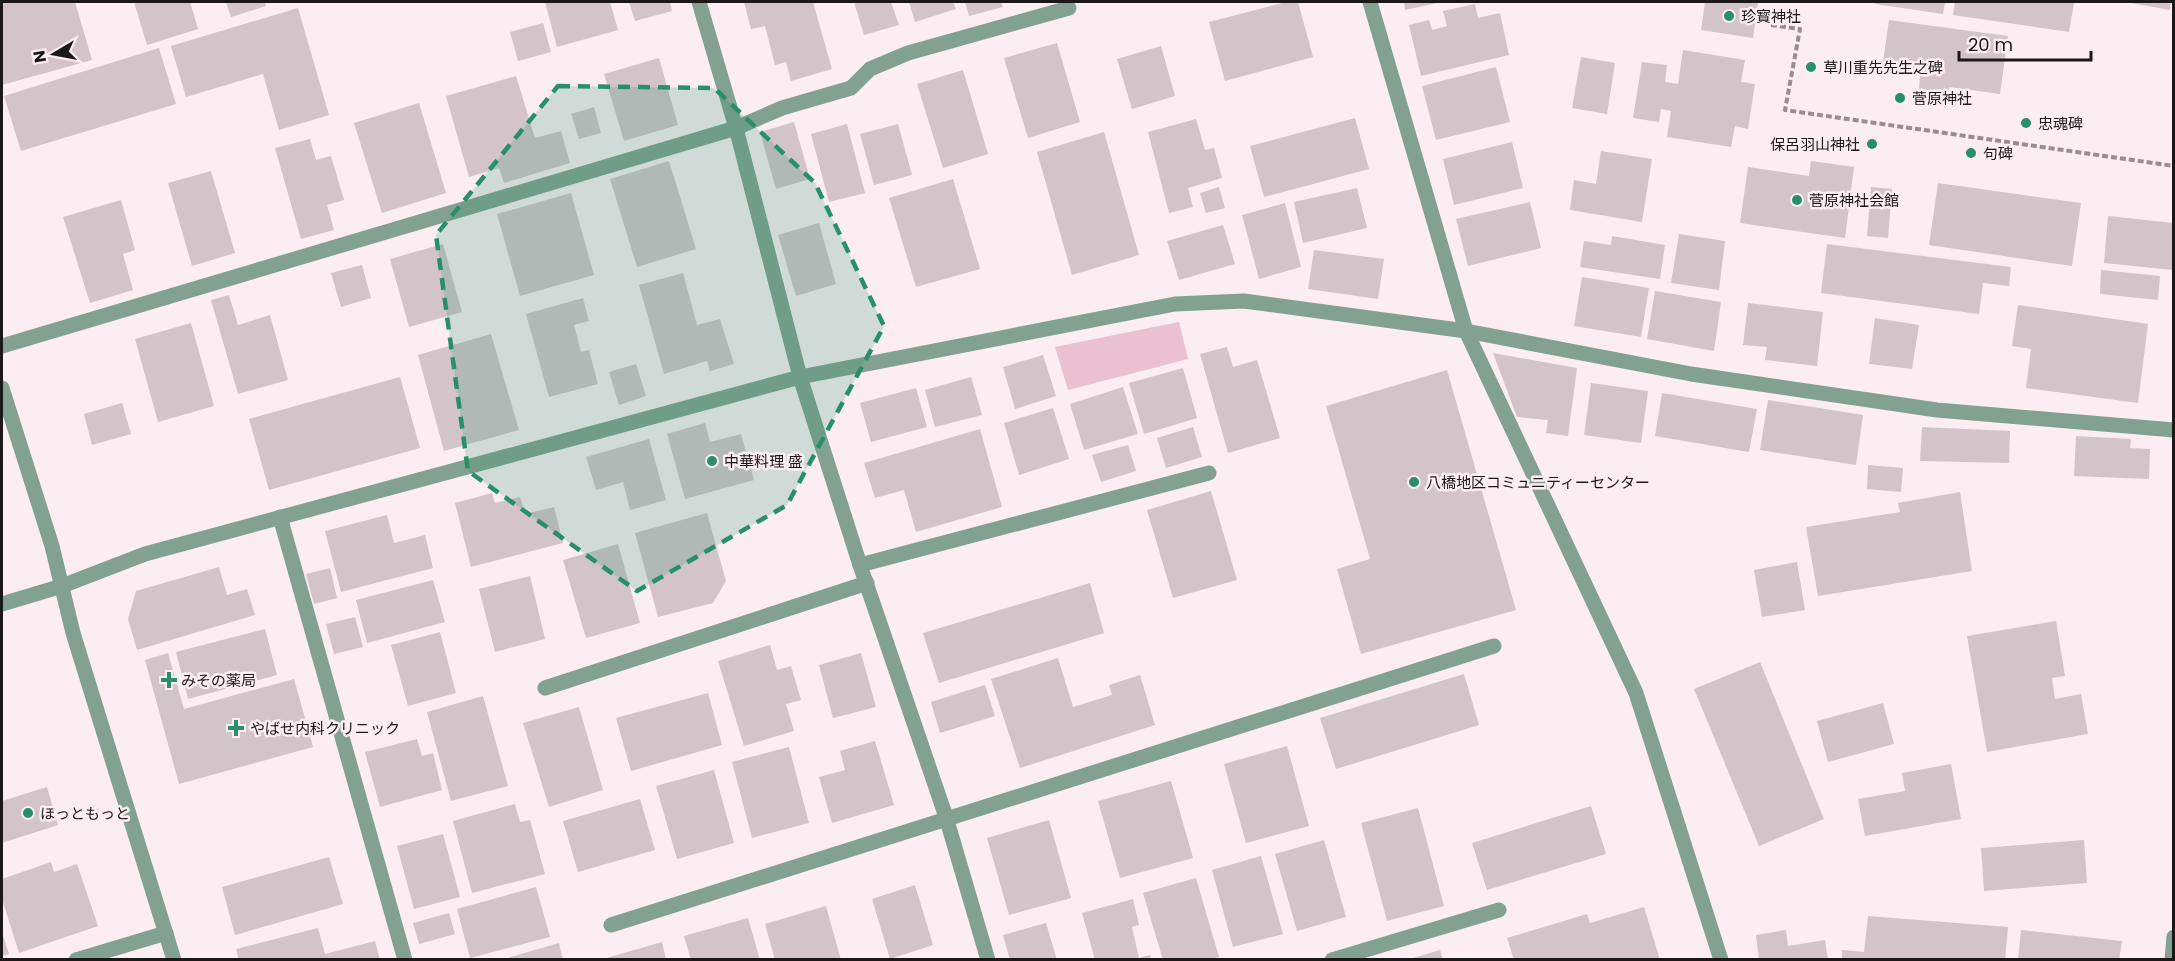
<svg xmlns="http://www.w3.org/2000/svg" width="2175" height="961" viewBox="0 0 2175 961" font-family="Poppins,'Noto Sans JP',sans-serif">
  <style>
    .green { fill: #ebc1d1 }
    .building { fill: #d2c4c9 }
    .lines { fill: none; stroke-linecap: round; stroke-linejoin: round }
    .path { stroke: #978d90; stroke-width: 4; stroke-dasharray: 6 3; stroke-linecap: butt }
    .minor { stroke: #82a193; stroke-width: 15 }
    .tertiary { stroke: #82a193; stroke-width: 15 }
    .marked { fill: #278f6b; fill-opacity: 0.2; stroke: #278f6b; stroke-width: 4.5; stroke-dasharray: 12 8; stroke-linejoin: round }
    .poi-dot { fill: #278f6b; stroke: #fbedf2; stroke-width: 2 }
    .labels { text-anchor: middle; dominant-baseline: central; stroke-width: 5; stroke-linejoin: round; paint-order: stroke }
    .poi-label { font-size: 15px; fill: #1c1819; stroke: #fbedf2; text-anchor: start }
  </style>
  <rect width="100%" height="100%" fill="#fbedf2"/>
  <path class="green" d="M1179,322l9,37 -120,31 -13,-43z"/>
  <g class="building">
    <path d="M2,2h73l17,58 -90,25z"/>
    <path d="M134,2h56l8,27 -51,16z"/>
    <path d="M226,2h39l1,4 -35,11z"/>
    <path d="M545,2h65l8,28 -61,17z"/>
    <path d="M629,2h41l2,9 -37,10z"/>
    <path d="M744,2h69l19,67 -41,12 -5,-19 -11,3 -10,-39 -14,3z"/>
    <path d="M854,2h37l8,23 -35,10z"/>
    <path d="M909,2h44l3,7 -41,13z"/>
    <path d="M965,2h36l2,5 -34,9z"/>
    <path d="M1286,2h12l15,55 -88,24 -16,-59z"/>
    <path d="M1404,2h38l-37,8z"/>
    <path d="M1705,2h53l-5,36 -52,-8z"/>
    <path d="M1876,2h69l-2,12 -68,-10z"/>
    <path d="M1955,2h110l9,1 -5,29 -116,-17z"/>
    <path d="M2125,2h46l-1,8z"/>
    <path d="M1475,4l3,14 22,-5 9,42 -88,21 -12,-51 20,-5 3,10 15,-4 -4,-15z"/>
    <path d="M298,8l31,107 -50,15 -16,-56 -77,23 -15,-51z"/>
    <path d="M1889,20l119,16 -8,58 -51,-7 -1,7 -29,-4 1,-16 -38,-5z"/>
    <path d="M543,23l8,29 -33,9 -8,-29z"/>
    <path d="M1057,43l23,79 -52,16 -24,-80z"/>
    <path d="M1161,46l14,50 -43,13 -15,-50z"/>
    <path d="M159,48l17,56 -155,47 -17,-55z"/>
    <path d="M1683,50l62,10 -4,22 14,2 -7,45 -13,-3 -4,21 -64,-10 4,-26 -10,-2 -2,13 -26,-4 9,-56 25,3 -2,17 13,2z"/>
    <path d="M1581,57l34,6 -8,51 -35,-6z"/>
    <path d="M659,58l19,67 -54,16 -20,-67z"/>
    <path d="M1496,67l14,55 -74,18 -14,-54z"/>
    <path d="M963,70l25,84 -45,14 -26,-84z"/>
    <path d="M516,76l19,62 26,-7 9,32 -66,20 -5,-15 -30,9 -23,-81z"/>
    <path d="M419,103l27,90 -64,20 -28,-90z"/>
    <path d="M594,107l7,26 -22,6 -8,-25z"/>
    <path d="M1355,118l14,51 -105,28 -14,-51z"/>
    <path d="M1196,119l9,31 9,-2 8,30 -34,10 5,19 -24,6 -21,-81z"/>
    <path d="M794,122l16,57 -34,10 -16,-57z"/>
    <path d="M847,124l18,69 -36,9 -18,-68z"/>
    <path d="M898,124l14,51 -38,10 -14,-51z"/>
    <path d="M1104,132l35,123 -67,20 -35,-123z"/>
    <path d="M310,139l6,21 15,-4 13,44 -17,5 7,25 -33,9 -26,-91z"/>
    <path d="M1512,142l11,46 -69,17 -11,-46z"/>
    <path d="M1601,151l51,8 -10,63 -72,-12 4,-30 22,4z"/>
    <path d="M669,161l27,88 -59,18 -27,-88z"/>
    <path d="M1811,161l43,6 -9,71 -105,-15 8,-56 61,9z"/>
    <path d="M211,171l24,82 -43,13 -24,-83z"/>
    <path d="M953,179l27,90 -64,18 -27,-89z"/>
    <path d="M1938,183l143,20 -9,63 -143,-21z"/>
    <path d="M1219,187l6,21 -19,5 -6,-20z"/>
    <path d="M1871,187l21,2 -4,49 -21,-2z"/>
    <path d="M1357,188l10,40 -64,15 -9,-41z"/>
    <path d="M571,193l23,82 -74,21 -23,-82z"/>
    <path d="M121,200l14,50 -12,4 10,36 -43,13 -27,-86z"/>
    <path d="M1530,202l11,46 -73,18 -12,-47z"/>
    <path d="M1285,203l16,64 -42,12 -17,-64z"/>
    <path d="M2108,216l66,7v47l-70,-7z"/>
    <path d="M819,223l17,61 -40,12 -18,-61z"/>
    <path d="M1223,225l12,39 -56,16 -12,-39z"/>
    <path d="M1679,234l46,7 -6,49 -48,-7z"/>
    <path d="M1612,236l53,9 -5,34 -80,-12 4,-26 27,4z"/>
    <path d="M443,244l19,68 -53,15 -19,-68z"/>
    <path d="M1827,244l184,23 -2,19 -26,-3 -4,31 -158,-21z"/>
    <path d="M1314,250l70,9 -6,40 -70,-10z"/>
    <path d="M362,265l9,33 -30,9 -10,-34z"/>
    <path d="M2101,270l59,6 -2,24 -58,-6z"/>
    <path d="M683,273l14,52 23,-6 14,45 -24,7 -3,-10 -43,13 -25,-89z"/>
    <path d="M1582,277l67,11 -8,49 -67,-11z"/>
    <path d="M1655,291l66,11 -7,49 -67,-12z"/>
    <path d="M229,295l9,30 32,-10 18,65 -50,14 -27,-94z"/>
    <path d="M583,298l6,23 -15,4 7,27 8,-2 9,34 -49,13 -23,-83z"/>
    <path d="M1748,303l75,9 -6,54 -52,-6 2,-13 -24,-2z"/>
    <path d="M2018,305l130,19 -10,79 -112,-15 5,-39 -19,-3z"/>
    <path d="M1875,318l44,7 -7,44 -43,-5z"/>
    <path d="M191,323l23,83 -56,16 -23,-83z"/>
    <path d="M491,334l28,96 -75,21 -26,-96z"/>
    <path d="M1227,347l6,20 24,-7 23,78 -52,15 -28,-99z"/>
    <path d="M1493,353l84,15 -9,68 -22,-3 2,-13 -31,-3z"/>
    <path d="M1043,355l13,41 -41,13 -12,-42z"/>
    <path d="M636,364l10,32 -27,9 -10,-33z"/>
    <path d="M1183,368l14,50 -53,16 -15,-51z"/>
    <path d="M1447,370l69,240 -155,44 -24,-85 33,-10 -44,-153z"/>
    <path d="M400,377l20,71 -151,42 -20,-71z"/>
    <path d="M971,377l11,38 -47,12 -10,-37z"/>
    <path d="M1591,383l57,8 -7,52 -57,-8z"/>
    <path d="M1123,387l15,47 -54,16 -14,-46z"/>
    <path d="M916,388l11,39 -56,15 -11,-39z"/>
    <path d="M1662,393l95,16 -8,43 -94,-16z"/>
    <path d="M1768,400l95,15 -7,50 -96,-15z"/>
    <path d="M122,403l9,31 -39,11 -8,-31z"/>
    <path d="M1053,408l16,51 -50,16 -15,-52z"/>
    <path d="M705,423l5,19 31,-8 13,46 -69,19 -18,-65z"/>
    <path d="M1193,427l9,30 -36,11 -9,-30z"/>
    <path d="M1922,427l88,4 -1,32 -89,-2z"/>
    <path d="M980,429l22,78 -86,25 -12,-42 -29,8 -11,-35z"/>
    <path d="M2076,436l55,3 -1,9 20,1 -1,30 -75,-3z"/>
    <path d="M649,439l17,61 -36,10 -7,-28 -27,8 -10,-33z"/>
    <path d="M1128,445l8,26 -35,11 -9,-27z"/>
    <path d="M1868,465l35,3 -2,24 -34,-3z"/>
    <path d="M1211,491l26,89 -64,18 -26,-88z"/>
    <path d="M1960,492l12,79 -154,25 -12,-69 94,-15 -2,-9z"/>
    <path d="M492,493l3,10 25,-6 5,17 29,-7 9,36 -92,24 -16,-64z"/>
    <path d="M707,513l19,68 -13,22 -55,14 -23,-84z"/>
    <path d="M387,515l7,28 31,-8 8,33 -92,24 -16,-61z"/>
    <path d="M618,544l22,79 -54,15 -23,-78z"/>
    <path d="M1797,562l8,48 -43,7 -8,-47z"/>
    <path d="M219,567l8,28 20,-6 8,26 -118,35 -9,-31 8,-28z"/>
    <path d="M330,568l7,30 -23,6 -8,-30z"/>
    <path d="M530,576l15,63 -50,13 -16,-63z"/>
    <path d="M433,580l12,42 -78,21 -11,-43z"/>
    <path d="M1090,583l14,50 -165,50 -16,-50z"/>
    <path d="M355,617l8,30 -29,7 -8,-30z"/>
    <path d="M2056,621l9,55 -13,2 3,21 26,-5 7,40 -101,18 -20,-116z"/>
    <path d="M265,629l12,46 -89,24 -12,-47z"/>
    <path d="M440,632l16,61 -48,13 -17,-61z"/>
    <path d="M770,645l7,25 14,-4 10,34 -15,4 8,27 -50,15 -26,-85z"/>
    <path d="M168,653l16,56 110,-30 19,68 -134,37 -34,-124z"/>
    <path d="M861,653l15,54 -43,11 -14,-53z"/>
    <path d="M1058,658l15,49 39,-12 -3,-10 31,-10 15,50 -135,43 -29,-89z"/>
    <path d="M1760,662l64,157 -65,27 -65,-157z"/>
    <path d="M1464,674l15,51 -143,44 -16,-51z"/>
    <path d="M985,685l10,31 -55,17 -9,-31z"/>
    <path d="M708,693l14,52 -91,26 -15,-53z"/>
    <path d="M483,696l25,90 -57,15 -24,-89z"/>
    <path d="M1883,703l11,41 -66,18 -11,-41z"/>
    <path d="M579,707l24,83 -54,17 -26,-84z"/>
    <path d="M417,739l5,17 11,-3 9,37 -62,17 -15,-55z"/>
    <path d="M875,741l19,64 -62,18 -13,-46 26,-7 -5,-19z"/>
    <path d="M1287,746l22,80 -63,17 -22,-79z"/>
    <path d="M789,747l20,76 -57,15 -20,-76z"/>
    <path d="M1951,764l10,55 -96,17 -7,-37 47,-8 -3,-18z"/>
    <path d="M714,770l20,73 -57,16 -21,-73z"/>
    <path d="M1171,781l22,77 -73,20 -22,-77z"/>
    <path d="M47,787l11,38 -56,18v-42z"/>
    <path d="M640,799l15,51 -77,22 -15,-51z"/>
    <path d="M515,804l5,18 10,-2 15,54 -73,19 -19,-72z"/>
    <path d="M1591,806l15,48 -119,36 -15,-47z"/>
    <path d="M1418,808l26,98 -57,15 -26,-98z"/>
    <path d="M1049,820l22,78 -62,17 -22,-77z"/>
    <path d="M443,834l17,63 -46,12 -17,-63z"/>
    <path d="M1324,840l22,77 -49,14 -22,-77z"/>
    <path d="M2084,840l3,43 -103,8 -3,-43z"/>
    <path d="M1261,856l22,78 -50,13 -21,-77z"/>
    <path d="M329,857l14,47 -108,31 -13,-48z"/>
    <path d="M51,862l3,10 23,-8 21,62 -79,27 -17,-54v-20z"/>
    <path d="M1196,878l23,79 -9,3h-47l-20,-67z"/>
    <path d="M915,885l18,60 -43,14 -18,-60z"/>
    <path d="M536,887l14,50 -80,21 -13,-49z"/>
    <path d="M1133,899l6,26 -7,2 7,31 11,-3 1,5h-56l-13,-47z"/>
    <path d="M826,906l15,54h-66l-10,-36z"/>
    <path d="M1644,907l16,53h-146l-7,-22 80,-24 3,9z"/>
    <path d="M449,913l6,21 -36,10 -6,-21z"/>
    <path d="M1868,916l140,11 -3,33h-163v-10l22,2z"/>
    <path d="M748,918l12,42h-69l-7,-24z"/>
    <path d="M1046,923l11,37h-47l-7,-25z"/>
    <path d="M318,928l7,26 50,-13 5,19h-141l-3,-11z"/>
    <path d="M1786,930l2,16 37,-6 3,20h-69l-3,-25z"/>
    <path d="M2021,930l101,11 -3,19h-101z"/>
    <path d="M2,932l7,22 -7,2z"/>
    <path d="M662,942l4,18h-63v-1z"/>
    <path d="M559,943l4,17h-59v-1z"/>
    <path d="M1440,950l3,10h-32l-1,-1z"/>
  </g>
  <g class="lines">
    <path class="path" d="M1771,25l29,4 -15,81 389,56"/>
    <g class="minor">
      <path d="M699,2l37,126 64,249 60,188 86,252 42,143"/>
      <path d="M1370,2l96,329 170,362 85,267"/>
      <path d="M2,346l734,-218 46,-20 69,-20 19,-19 38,-16 161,-45"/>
      <path d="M280,517l125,443"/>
      <path d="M860,565l349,-92"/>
      <path d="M2,604l60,-18 83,-32 655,-177 375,-73 69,-3 222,30 225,43 246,36 237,20"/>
      <path d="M545,688l322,-105"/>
      <path d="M611,925l883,-279"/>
      <path d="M76,960l90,-27"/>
      <path d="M1332,960l167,-50"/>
    </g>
    <g class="tertiary">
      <path d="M2,388l50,158 21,87 101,327"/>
      <path d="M2172,960l2,-23"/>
    </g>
  </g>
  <path class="marked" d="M558,86l156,2 101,95 69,143 -97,179 -150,86 -169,-120 -32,-236z"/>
  <g class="poi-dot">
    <circle cx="1729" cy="16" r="6"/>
    <circle cx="1811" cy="67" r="6"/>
    <circle cx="1900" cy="98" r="6"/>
    <circle cx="2026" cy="123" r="6"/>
    <circle cx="1872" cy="144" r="6"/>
    <circle cx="1971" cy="153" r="6"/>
    <circle cx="1797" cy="200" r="6"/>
    <circle cx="712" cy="461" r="6"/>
    <circle cx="1414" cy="482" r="6"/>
    <path d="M166 671h6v6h6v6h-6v6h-6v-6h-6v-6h6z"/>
    <path d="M233 719h6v6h6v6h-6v6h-6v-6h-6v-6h6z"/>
    <circle cx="28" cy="813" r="6"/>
  </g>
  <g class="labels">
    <g class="poi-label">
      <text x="1741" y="16">珍寳神社</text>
      <text x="1823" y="67">草川重先先生之碑</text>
      <text x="1912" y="98">菅原神社</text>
      <text x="2038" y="123">忠魂碑</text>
      <text x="1860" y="144" text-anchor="end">保呂羽山神社</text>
      <text x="1983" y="153">句碑</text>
      <text x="1809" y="200">菅原神社会館</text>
      <text x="724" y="461">中華料理 盛</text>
      <text x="1426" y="482">八橋地区コミュニティーセンター</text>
      <text x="181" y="680">みその薬局</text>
      <text x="250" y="728">やばせ内科クリニック</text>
      <text x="40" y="813">ほっともっと</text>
    </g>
  </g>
  <rect width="2175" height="961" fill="none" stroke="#1c1819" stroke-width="6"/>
  <g transform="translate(54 54) rotate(260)" stroke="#fbedf2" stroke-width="4.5" paint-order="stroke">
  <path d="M0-4.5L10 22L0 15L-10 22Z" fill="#1c1819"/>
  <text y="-9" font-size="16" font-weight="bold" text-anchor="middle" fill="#1c1819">N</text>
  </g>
  <path d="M1959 51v9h132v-9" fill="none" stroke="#1c1819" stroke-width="3"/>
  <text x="1968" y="51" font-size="18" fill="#1c1819" stroke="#fbedf2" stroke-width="4.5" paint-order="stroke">20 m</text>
</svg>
